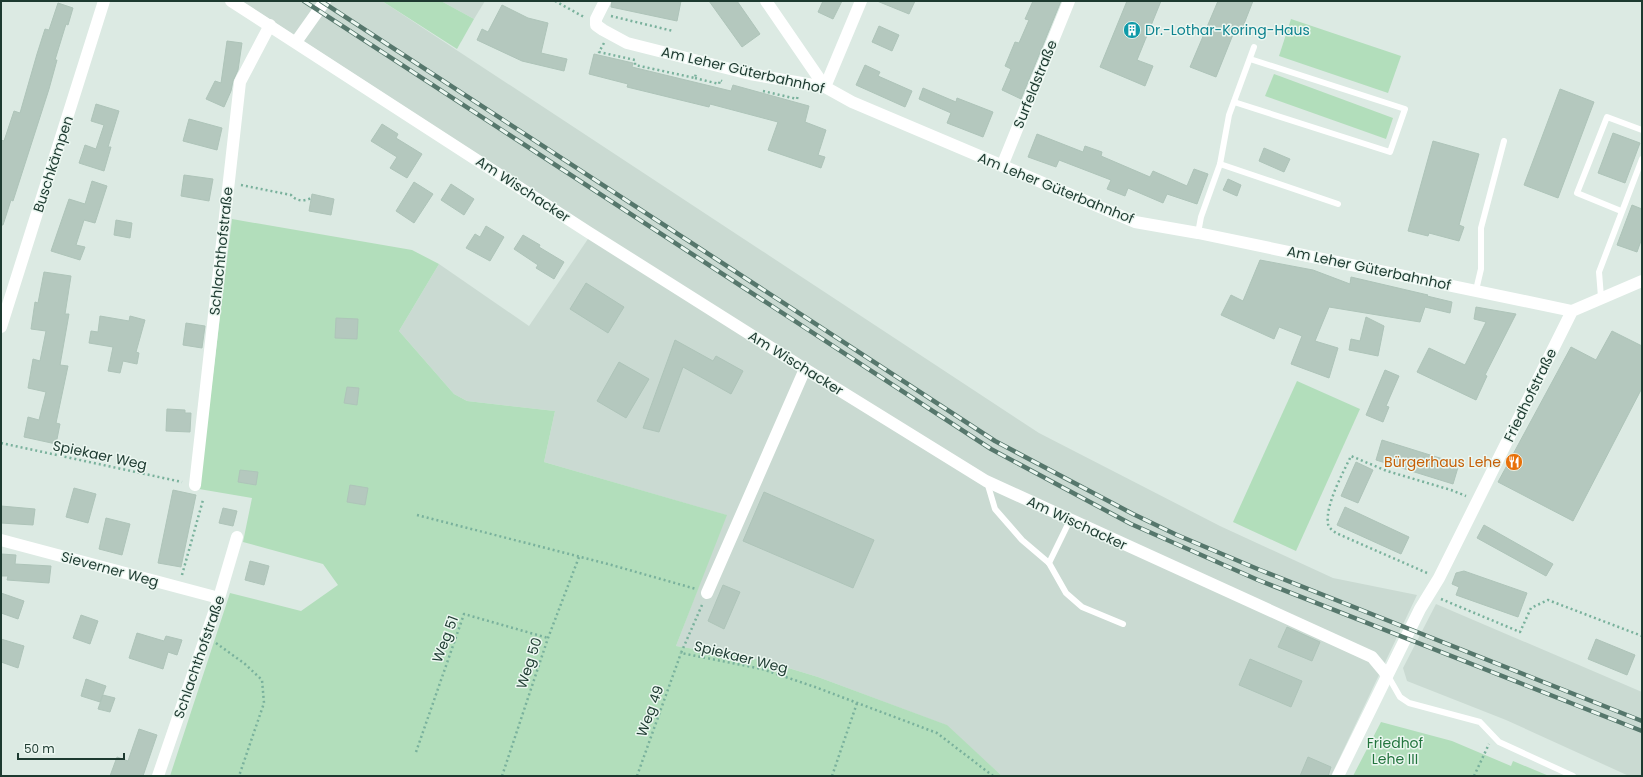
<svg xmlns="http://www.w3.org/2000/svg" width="1643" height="777" viewBox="0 0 1643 777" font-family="Poppins,sans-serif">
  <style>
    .built { fill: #cadad2 }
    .green { fill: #b2debb }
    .building { fill: #b4c8be; stroke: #aec4b9 }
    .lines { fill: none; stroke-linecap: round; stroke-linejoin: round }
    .path { stroke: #79b19c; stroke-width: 2.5; stroke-dasharray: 2 3; stroke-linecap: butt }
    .service { stroke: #fff; stroke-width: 6 }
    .minor { stroke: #fff; stroke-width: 12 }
    .rail-casing { stroke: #56776c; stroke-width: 4.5 }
    .rail { stroke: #ecf7f1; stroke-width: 3; stroke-dasharray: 9; stroke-linecap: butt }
    .labels { text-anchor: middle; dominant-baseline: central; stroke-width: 3; stroke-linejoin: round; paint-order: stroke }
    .culture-label { font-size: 14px; fill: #0d838f; stroke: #ecf7f1; text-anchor: start }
    .street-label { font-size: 14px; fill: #1d3a30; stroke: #ecf7f1 }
    .food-label { font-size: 14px; fill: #c56008; stroke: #ecf7f1; text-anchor: end }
    .park-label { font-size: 14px; fill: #23753e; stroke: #ecf7f1 }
  </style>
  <rect width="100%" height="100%" fill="#dceae3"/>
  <g class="built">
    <path d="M242,1h140l657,432 181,93 113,52 84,17 -86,181h-329l-56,-51 -128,-48 -56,-17 -86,-14 50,-131 -182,-53 11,-51 -88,-10 -13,-7 -55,-63 40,-67 90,62 65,-96z"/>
    <path d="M441,1h44l-11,18z"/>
    <path d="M1436,604l206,88v84h-13l-123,-56 -99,-39 -4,-13z"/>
  </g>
  <g class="green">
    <path d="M382,1h59l33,18 -17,30z"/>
    <path d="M1291,19l110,37 -13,37 -109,-37z"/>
    <path d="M1274,74l119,44 -7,21 -121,-43z"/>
    <path d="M232,219l180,31 27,14 -40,67 55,63 13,7 88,10 -11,51 183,53 -51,131 86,14 56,17 129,48 55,51h-832l60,-183 71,18 37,-26 -15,-21 -80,-22 9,-44 -53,-9z"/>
    <path d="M1297,381l63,28 -64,142 -63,-29z"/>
    <path d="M1381,722l71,19 59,25 2,-5 36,15h-196z"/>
  </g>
  <g class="building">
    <path d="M612,1h69l-4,20 -66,-14z"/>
    <path d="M709,1h28l23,33 -18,13z"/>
    <path d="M823,1h19l-9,18 -15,-7z"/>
    <path d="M877,1h38l-6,13z"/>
    <path d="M1033,1h28l-40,98 -19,-9 9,-21 -6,-3 10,-24 4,1 10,-23 -4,-1z"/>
    <path d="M1127,1h34l-24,59 16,6 -8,20 -45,-19z"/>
    <path d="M1218,1h35l-13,33 -6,-2 -18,45 -26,-10z"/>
    <path d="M58,3l15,5 -5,17 -2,-1 -11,36h2l-8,29 -36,112 -2,-1 -8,25h-2v-85l3,1 10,-30 6,2 17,-59 8,-25 4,1z"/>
    <path d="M502,5l26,13 20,5 -7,30 26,6 -3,12 -42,-10 -45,-21 5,-11 6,3z"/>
    <path d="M879,26l20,9 -7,16 -20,-9z"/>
    <path d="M227,41l15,2 -4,27 -5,11 -2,10 -7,16 -18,-8 9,-18 6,2z"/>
    <path d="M594,54l39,9 -1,4 99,24 2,-6 76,21 -4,16 21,8 -8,25 7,2 -4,11 -53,-18 10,-28 -68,-18 -1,3 -82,-20 1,-3 -39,-10z"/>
    <path d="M865,65l15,7 -2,4 34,15 -7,16 -49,-22z"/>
    <path d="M923,88l33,14 1,-4 36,14 -10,25 -36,-14 4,-10 -32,-14z"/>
    <path d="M1560,89l34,13 -36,96 -34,-13z"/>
    <path d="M96,104l23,7 -11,36h3l-7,24 -25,-8 6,-18 11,4 8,-24 -13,-4z"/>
    <path d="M189,119l33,9 -5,22 -34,-9z"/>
    <path d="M382,124l16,10 -2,4 26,16 -15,24 -17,-10 7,-11 -26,-16z"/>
    <path d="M1613,133l27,10 -15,40 -27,-10z"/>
    <path d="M1037,134l46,18 2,-6 17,6 -1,4 49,21 3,-6 34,15 7,-17 14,5 -11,30 -30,-10 -4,9 -35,-15 -3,8 -18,-7 4,-9 -52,-20 -3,7 -28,-10z"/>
    <path d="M1433,141l46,13 -20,71 5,2 -5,14 -30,-8 -1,3 -20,-5z"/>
    <path d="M1264,148l26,11 -6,13 -25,-11z"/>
    <path d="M184,175l29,4 -4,22 -28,-5z"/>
    <path d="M1228,179l13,6 -4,11 -14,-6z"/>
    <path d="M92,181l15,5 -12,37 -11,-3 -8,25 9,2 -5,13 -29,-9 18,-52 16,5z"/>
    <path d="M414,182l19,12 -19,29 -18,-12z"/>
    <path d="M451,184l23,15 -10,16 -23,-15z"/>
    <path d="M312,194l22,5 -3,16 -22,-4z"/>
    <path d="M1632,205l10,4v29l-5,14 -20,-7z"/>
    <path d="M116,220l16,3 -2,15 -16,-3z"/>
    <path d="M486,226l18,11 -14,24 -24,-13 9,-14 5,3z"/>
    <path d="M523,235l17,10 -1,2 25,15 -10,17 -18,-11 2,-3 -24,-16z"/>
    <path d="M1260,260l53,10 37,14 1,-7 77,18 -1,1 25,6 -2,11 -25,-6 -5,15 -91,-15 -14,34 23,7 -9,30 -38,-14 11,-28 -23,-9 -5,12 -53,-24 10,-20 12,6z"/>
    <path d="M44,272l27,4 -6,38h4l-9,51 8,1 -12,57 4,1 -4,20 -32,-7 4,-20 11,3 7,-28 -18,-4 5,-29 7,2 6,-30 -15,-2 4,-27 3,1z"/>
    <path d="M586,283l38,24 -16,26 -38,-24z"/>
    <path d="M1476,307l40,7 -31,61 2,1 -11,24 -59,-28 12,-24 36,17 21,-43 -12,-3z"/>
    <path d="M100,316l29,5 1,-5 15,4 -9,32 3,1 -2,11 -14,-3 -3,12 -12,-2 5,-24 -24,-4 2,-12 7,1z"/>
    <path d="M1366,317l18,9 -6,30 -29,-6 2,-11 9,2z"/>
    <path d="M336,318l22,1 -1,20 -22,-1z"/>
    <path d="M186,323l19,3 -3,22 -19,-3z"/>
    <path d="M1612,331l30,15v42l-69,133 -75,-39 73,-135 25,13z"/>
    <path d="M675,340l38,21 3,-5 27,15 -12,23 -48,-27 -24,65 -16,-4z"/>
    <path d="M619,362l30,17 -23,39 -29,-17z"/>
    <path d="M1385,370l14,6 -13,30 3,1 -6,15 -17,-7z"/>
    <path d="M347,387l12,1 -2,17 -13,-2z"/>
    <path d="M167,409l18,1v3h6l-1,19 -24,-1z"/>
    <path d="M1382,440l77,24 -6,20 -77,-24z"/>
    <path d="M1356,462l17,8 -15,33 -17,-7z"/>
    <path d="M240,470l18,2 -2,13 -18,-3z"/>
    <path d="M350,485l18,3 -3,17 -18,-3z"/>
    <path d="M74,488l22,6 -8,29 -22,-6z"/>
    <path d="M173,490l23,5 -15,72 -23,-4z"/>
    <path d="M764,492l110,48 -21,48 -110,-47z"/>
    <path d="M1,506l34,3 -2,16 -32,-2z"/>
    <path d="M1345,507l64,30 -8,17 -64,-29z"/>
    <path d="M223,508l14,3 -4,15 -14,-3z"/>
    <path d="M106,518l24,6 -8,31 -23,-6z"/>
    <path d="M1484,525l69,39 -7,12 -69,-38z"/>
    <path d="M1,554l15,1 -1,9 36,2 -2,17 -42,-3 1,-4h-7z"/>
    <path d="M250,561l19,5 -5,19 -19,-5z"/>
    <path d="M1464,571l63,22 -9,24 -62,-22 3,-8 -7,-3 4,-11z"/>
    <path d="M723,585l17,7 -16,37 -16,-8z"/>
    <path d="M1,593l23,8 -6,18 -17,-6z"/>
    <path d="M81,615l17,6 -8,23 -17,-6z"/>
    <path d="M1287,627l33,15 -8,19 -34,-14z"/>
    <path d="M137,633l27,8 2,-5 16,4 -5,15 -9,-3 -5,17 -34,-11z"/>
    <path d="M1,639l23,7 -6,22 -17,-6z"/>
    <path d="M1596,639l39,16 -8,20 -39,-16z"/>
    <path d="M1250,659l52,22 -11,26 -52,-22z"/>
    <path d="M86,679l20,7 -6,16 -19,-6z"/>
    <path d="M103,695l12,3 -5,14 -12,-3z"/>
    <path d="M139,729l18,6 -14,41h-33l7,-19 11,4z"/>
    <path d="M1308,757l23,10 -3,9h-28z"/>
  </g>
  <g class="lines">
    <g class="path">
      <path d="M555,1l29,16"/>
      <path d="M611,16l62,15"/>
      <path d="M604,43l-5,9 36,8v5l60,13 1,-5"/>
      <path d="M695,78l24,6 1,-4 2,1"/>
      <path d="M763,91l34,8 1,-4"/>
      <path d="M241,185l50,10c5,6 13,7 20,3"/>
      <path d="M1,443l181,39"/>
      <path d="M417,515l191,49 88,25"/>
      <path d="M1427,573l-91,-40c-3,-2 -7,-5 -8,-9 -3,-19 15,-51 23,-68l36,15 64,19 15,6"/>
      <path d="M182,575l21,-75"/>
      <path d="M1441,599l79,33 11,-24 17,-8 94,36"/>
      <path d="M702,605l-21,48 81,16 53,18 122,46 56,43"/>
      <path d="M216,643l29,21 17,16 2,23 -25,73"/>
      <path d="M416,752l48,-138 84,24"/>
      <path d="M502,776l46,-138 31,-81"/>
      <path d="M637,776l44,-123"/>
      <path d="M832,776l25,-73"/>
      <path d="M1474,776l15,-32"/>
    </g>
    <g class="service">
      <path d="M1234,102l156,50 15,-43 -155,-50"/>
      <path d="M1220,164l118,40"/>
      <path d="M1621,211l-44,-18 30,-76 35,13"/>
      <path d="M1198,233l3,-16 19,-53 9,-49 25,-68"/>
      <path d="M1476,290l5,-21v-41l23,-87"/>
      <path d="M1601,297l-2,-25 43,-113"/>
      <path d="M987,482l8,27 27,31 27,23 17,30 16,14 41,17"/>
      <path d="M1049,563l21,-43"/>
      <path d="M1388,676l12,21 9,6 71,19 19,20 74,34"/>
    </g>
    <g class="minor">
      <path d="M231,1l357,231 217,137 181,112 386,176 15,18"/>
      <path d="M605,1l-9,18v6l7,5 24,13 123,31 75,13 27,15 283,120 63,11 374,78"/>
      <path d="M766,1l59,86"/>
      <path d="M296,42l29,-41"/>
      <path d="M825,87l36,-86"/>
      <path d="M1002,166l67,-165"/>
      <path d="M1,327l103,-326"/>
      <path d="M195,485l45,-403 30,-57"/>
      <path d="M1,540l218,58"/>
      <path d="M707,593l98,-224"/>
      <path d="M158,776l61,-178 18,-61"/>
      <path d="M1338,776l82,-167 19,-31 133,-267 70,-30"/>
    </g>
    <defs>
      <g id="rail">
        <path d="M304,1l687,448 140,75 127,56 384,151"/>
        <path d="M321,1l674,440 138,73 44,21 83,35 382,151"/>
      </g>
    </defs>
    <use href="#rail" class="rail-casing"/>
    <use href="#rail" class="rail"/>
  </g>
  <defs>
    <symbol id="building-disc" viewBox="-11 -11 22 22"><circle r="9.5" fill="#0f9aa8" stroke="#ecf7f1"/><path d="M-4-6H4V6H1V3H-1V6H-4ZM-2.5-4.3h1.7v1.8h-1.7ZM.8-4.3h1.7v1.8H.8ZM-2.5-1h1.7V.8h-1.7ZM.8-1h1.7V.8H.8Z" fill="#fff"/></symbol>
    <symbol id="restaurant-disc" viewBox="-11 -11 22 22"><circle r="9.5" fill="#e8710a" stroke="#ecf7f1"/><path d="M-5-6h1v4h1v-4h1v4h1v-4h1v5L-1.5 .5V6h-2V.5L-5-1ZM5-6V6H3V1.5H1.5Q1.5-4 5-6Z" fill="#fff"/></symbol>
  </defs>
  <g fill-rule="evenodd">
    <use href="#building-disc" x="1122" y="20" width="20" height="20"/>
    <use href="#restaurant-disc" x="1504" y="452" width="20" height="20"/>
  </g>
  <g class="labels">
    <g class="culture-label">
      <text x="1145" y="30">Dr.-Lothar-Koring-Haus</text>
    </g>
    <g class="street-label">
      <text transform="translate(743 70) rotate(13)">Am Leher Güterbahnhof</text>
      <text transform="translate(1035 84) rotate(-68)">Surfeldstraße</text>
      <text transform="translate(53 164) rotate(-72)">Buschkämpen</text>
      <text transform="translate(1056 188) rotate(22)">Am Leher Güterbahnhof</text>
      <text transform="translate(523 189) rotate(33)">Am Wischacker</text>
      <text transform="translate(221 251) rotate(-84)">Schlachthofstraße</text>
      <text transform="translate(1369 268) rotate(12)">Am Leher Güterbahnhof</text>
      <text transform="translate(796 363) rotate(32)">Am Wischacker</text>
      <text transform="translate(1530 395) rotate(-64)">Friedhofstraße</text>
      <text transform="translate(100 455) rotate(12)">Spiekaer Weg</text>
      <text transform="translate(1077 523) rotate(25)">Am Wischacker</text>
      <text transform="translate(110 569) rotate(15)">Sieverner Weg</text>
      <text transform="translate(445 639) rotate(-69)">Weg 51</text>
      <text transform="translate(199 657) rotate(-71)">Schlachthofstraße</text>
      <text transform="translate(741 657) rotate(14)">Spiekaer Weg</text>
      <text transform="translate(529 663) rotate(-72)">Weg 50</text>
      <text transform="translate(650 711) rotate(-70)">Weg 49</text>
    </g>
    <g class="food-label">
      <text x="1501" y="462">Bürgerhaus Lehe</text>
    </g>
    <g class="park-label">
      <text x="1395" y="743">Friedhof<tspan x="1395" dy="16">Lehe III</tspan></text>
    </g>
  </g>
  <rect width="1643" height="777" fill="none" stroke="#1d3a30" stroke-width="4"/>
  <path d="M18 753v6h106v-6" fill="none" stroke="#1d3a30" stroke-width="2"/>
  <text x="24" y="753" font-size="12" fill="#1d3a30" stroke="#ecf7f1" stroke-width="3" paint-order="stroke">50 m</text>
</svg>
